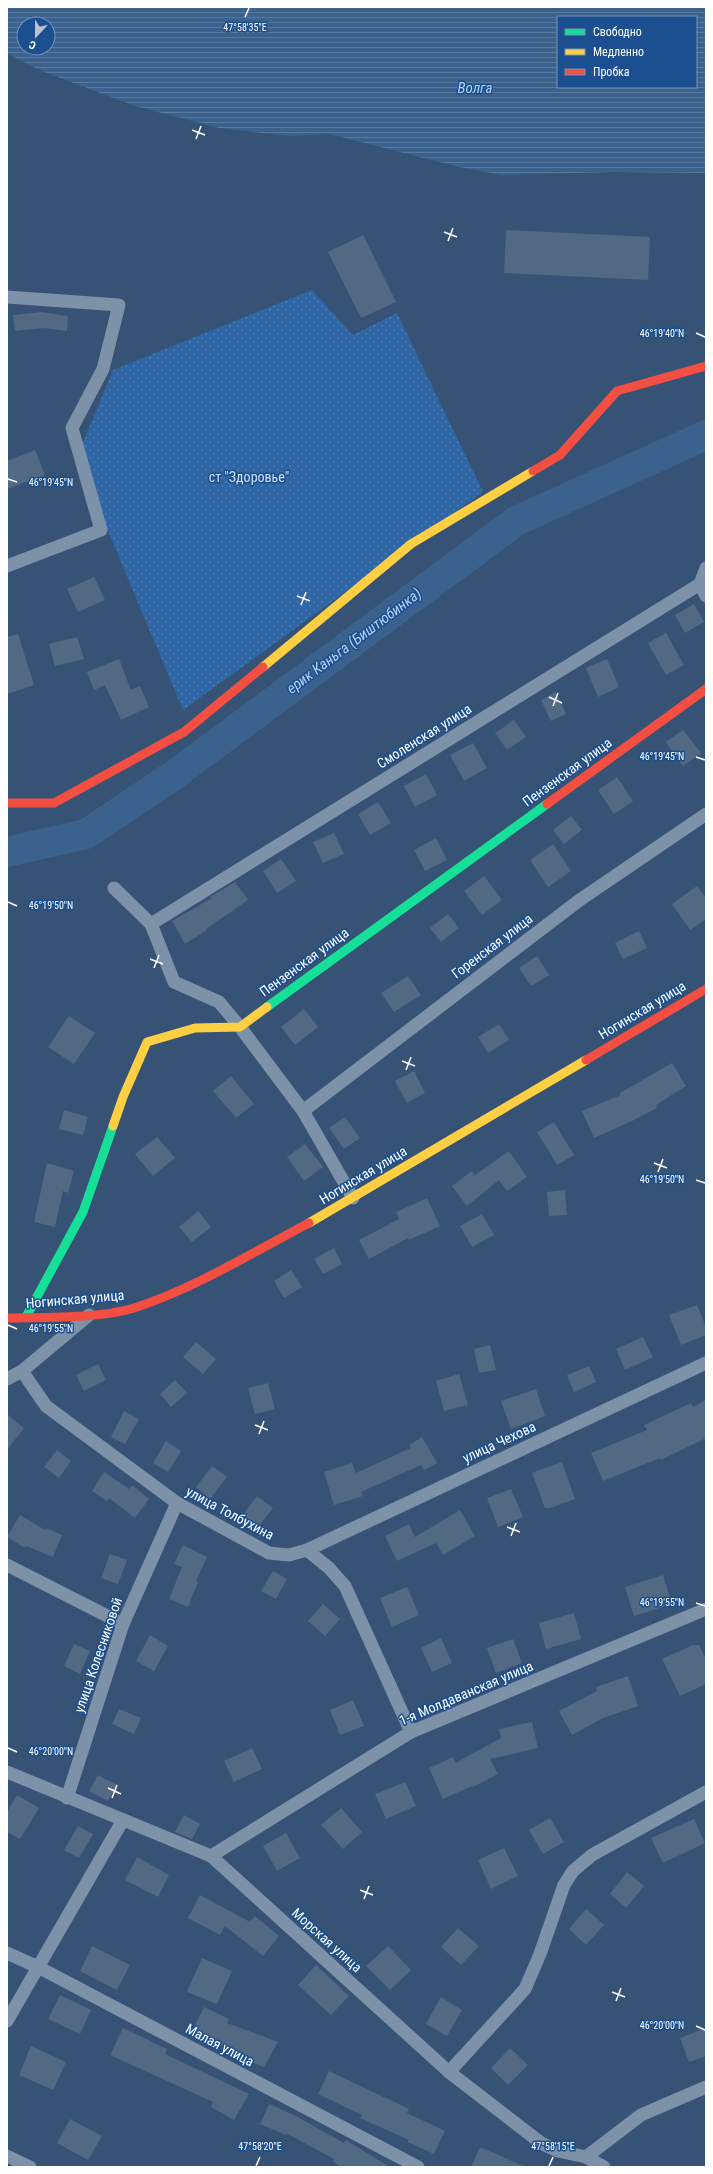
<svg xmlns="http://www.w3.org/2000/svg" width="713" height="2174" viewBox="0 0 713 2174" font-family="'Roboto Condensed',sans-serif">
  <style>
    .park { fill: url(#park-dots) }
    .water { fill: url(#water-rules); fill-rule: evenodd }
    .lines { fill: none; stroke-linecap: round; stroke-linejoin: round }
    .river { stroke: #3b618d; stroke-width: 30 }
    .building { fill: #526984 }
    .street { stroke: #7d92a8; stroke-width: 13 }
    .fast { stroke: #16e098; stroke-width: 9 }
    .slow { stroke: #ffcf43; stroke-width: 9 }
    .jam { stroke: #f24e42; stroke-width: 9 }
    .ticks { fill: none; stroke: #fff; stroke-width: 1.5 }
    .labels { text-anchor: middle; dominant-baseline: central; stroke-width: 3; stroke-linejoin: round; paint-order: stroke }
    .park-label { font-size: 14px; fill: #cfe3fa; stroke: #1b4f8f }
    .street-label { font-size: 14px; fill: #fff; stroke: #1b4f8f }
    .water-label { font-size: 15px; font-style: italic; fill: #b5d3f5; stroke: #1b4f8f }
    .ticks-label { font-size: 10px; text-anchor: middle; fill: #fff; stroke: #1b4f8f; stroke-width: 3; stroke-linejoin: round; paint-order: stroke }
  </style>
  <defs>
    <pattern id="park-dots" width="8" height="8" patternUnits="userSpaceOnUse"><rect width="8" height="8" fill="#2f66a5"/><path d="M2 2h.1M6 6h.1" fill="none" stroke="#4e7db2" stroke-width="1.8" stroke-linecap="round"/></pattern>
    <pattern id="water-rules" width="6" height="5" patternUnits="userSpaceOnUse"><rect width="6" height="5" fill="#3b618d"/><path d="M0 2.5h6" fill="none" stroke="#58799e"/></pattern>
  </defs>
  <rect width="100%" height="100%" fill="#365274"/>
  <path class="park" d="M312,290l41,45 44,-22 86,179 -300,218 -106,-253 36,-87z"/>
  <path class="water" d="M7,7h699v166l-92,-1 -112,3 -43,-8 -130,-33 -40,2 -70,-8 -84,-22 -91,-34 -37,-18zM558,17h138v70h-138zM24,24h24v24h-24z"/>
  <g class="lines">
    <path class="river" d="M7,852l79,-18 88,-59 342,-254 190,-86"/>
  </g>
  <g class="building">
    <path d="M506,230l144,7 -2,43 -144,-7z"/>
    <path d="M363,235l33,67 -35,16 -33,-66z"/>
    <path d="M41,312l27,4 -1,15 -22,-3 -30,3 -2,-16z"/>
    <path d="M35,450l10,25 -38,14v-28z"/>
    <path d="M94,577l11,23 -27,12 -11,-23z"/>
    <path d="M694,604l10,18 -19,11 -10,-18z"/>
    <path d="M666,633l18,32 -18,10 -18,-32z"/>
    <path d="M18,634l16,51 -27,9v-57z"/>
    <path d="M77,637l7,22 -29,7 -6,-22z"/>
    <path d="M119,659l12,31 9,-4 9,21 -28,13 -16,-35 -11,5 -7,-18z"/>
    <path d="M607,659l12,28 -21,10 -12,-29z"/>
    <path d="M556,692l10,22 -15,7 -10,-21z"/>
    <path d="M514,720l12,17 -19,13 -12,-17z"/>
    <path d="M683,730l18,23 -18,13 -17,-24z"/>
    <path d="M473,743l14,25 -23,13 -14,-26z"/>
    <path d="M426,774l11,21 -22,12 -11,-21z"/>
    <path d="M617,777l16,24 -19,13 -16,-24z"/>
    <path d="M378,802l13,21 -21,12 -12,-21z"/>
    <path d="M571,816l11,14 -18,14 -11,-14z"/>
    <path d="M334,833l10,21 -21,9 -10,-21z"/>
    <path d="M436,838l11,22 -22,11 -11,-21z"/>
    <path d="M553,844l18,27 -23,16 -18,-27z"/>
    <path d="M281,859l15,22 -19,12 -14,-22z"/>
    <path d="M484,876l18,24 -20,15 -18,-24z"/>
    <path d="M235,882l13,18 -42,29 1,1 -22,14 -13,-23 40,-23 -2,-1z"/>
    <path d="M697,886l9,12v21l-16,11 -18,-26z"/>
    <path d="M448,914l11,14 -18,14 -11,-14z"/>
    <path d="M639,931l8,17 -24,11 -8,-16z"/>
    <path d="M537,956l12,19 -18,11 -12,-18z"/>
    <path d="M408,976l13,19 -27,17 -13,-19z"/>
    <path d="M304,1009l14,18 -23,18 -14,-18z"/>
    <path d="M69,1016l26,17 -21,31 -26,-17z"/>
    <path d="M499,1024l10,16 -21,13 -10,-16z"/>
    <path d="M672,1063l14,23 -30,19 1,3 -25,13 -38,17 -12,-27 39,-16 -1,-2z"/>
    <path d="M414,1071l11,22 -18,10 -12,-22z"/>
    <path d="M231,1076l23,28 -18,14 -23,-27z"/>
    <path d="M64,1110l24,7 -5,18 -24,-6z"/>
    <path d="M345,1117l15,21 -16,11 -15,-21z"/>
    <path d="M554,1122l20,33 -17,10 -20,-33z"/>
    <path d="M157,1137l18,21 -22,18 -18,-22z"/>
    <path d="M305,1144l18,23 -19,14 -17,-24z"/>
    <path d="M509,1151l18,26 -20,14 -8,-11 -32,26 -15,-20 20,-15 3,4z"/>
    <path d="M47,1163l27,8 -6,22 -5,-2 -8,36 -21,-5z"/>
    <path d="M565,1190l2,25 -18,1 -2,-24z"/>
    <path d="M427,1198l13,28 -31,14 -1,-2 -39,21 -10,-19 40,-21 -3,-7z"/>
    <path d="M198,1211l13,16 -19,15 -13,-15z"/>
    <path d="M482,1214l12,21 -22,12 -12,-21z"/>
    <path d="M334,1248l8,16 -19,10 -9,-15z"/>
    <path d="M291,1270l11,17 -18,11 -10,-17z"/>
    <path d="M697,1305l9,22v8l-25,10 -12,-30z"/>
    <path d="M643,1337l10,20 -28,13 -9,-21z"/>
    <path d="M196,1342l20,17 -13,15 -20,-17z"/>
    <path d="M490,1345l6,25 -17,3 -5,-24z"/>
    <path d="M98,1364l8,16 -22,11 -8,-16z"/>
    <path d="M589,1366l7,16 -22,10 -7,-17z"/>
    <path d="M459,1374l9,31 -24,6 -8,-30z"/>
    <path d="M175,1380l12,13 -16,14 -11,-13z"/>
    <path d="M268,1383l7,26 -20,5 -7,-26z"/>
    <path d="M536,1389l9,27 -34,13 -10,-28z"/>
    <path d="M706,1400v38l-45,22 -1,-2 -57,23 -12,-28 56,-23 -3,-5 47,-22 2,4z"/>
    <path d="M124,1411l15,8 -14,25 -14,-7z"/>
    <path d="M7,1414l17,14 -17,22z"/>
    <path d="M422,1437l15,26 -13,7 -3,-5 -60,27 2,4 -29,9 -10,-33 28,-9 4,10 55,-25 -2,-3z"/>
    <path d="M166,1441l15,10 -13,21 -15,-9z"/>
    <path d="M57,1450l14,11 -12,17 -15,-11z"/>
    <path d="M562,1462l13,37 -25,9h-5l-13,-35z"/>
    <path d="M212,1466l15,11 -17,22 -14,-12z"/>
    <path d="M104,1472l25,17 3,-4 17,14 -14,19 -26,-20 -2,3 -15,-10z"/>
    <path d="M511,1489l12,28 -25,10 -11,-29z"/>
    <path d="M257,1496l16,12 -15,19 -16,-11z"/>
    <path d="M460,1510l15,26 -32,19 -7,-12 -39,18 -12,-25 24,-12 6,13z"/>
    <path d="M20,1515l25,15 1,-2 16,7 -9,22 -27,-11 -1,2 -18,-11z"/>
    <path d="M183,1545l24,12 -11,24 2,1 -10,25 -19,-8 13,-32 -8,-3z"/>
    <path d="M110,1554l17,6 -9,24 -17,-6z"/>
    <path d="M273,1571l14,8 -11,20 -15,-8z"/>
    <path d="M663,1575l9,29 -38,12 -9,-29z"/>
    <path d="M407,1587l12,28 -27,12 -12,-29z"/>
    <path d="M323,1604l17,15 -15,17 -17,-15z"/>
    <path d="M574,1613l7,26 -35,10 -7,-26z"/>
    <path d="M150,1635l18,11 -14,25 -18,-10z"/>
    <path d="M441,1638l11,25 -20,9 -11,-24z"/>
    <path d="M513,1639l9,24 -26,10 -9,-25z"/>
    <path d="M74,1644l16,7 -10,23 -16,-8z"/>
    <path d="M693,1645h6l7,15v24l-26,12 -18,-37z"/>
    <path d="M628,1676l10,30 -35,12 -31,17 -13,-24 38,-20 -1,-4z"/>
    <path d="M353,1700l11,26 -24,9 -10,-25z"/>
    <path d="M119,1709l22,9 -7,16 -22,-10z"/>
    <path d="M532,1722l6,26 -48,11 8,15 -25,13 -1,-1 -29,13 -14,-31 24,-11 3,6 12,-7 33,-18 -2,-9z"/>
    <path d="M252,1748l10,21 -28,13 -10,-21z"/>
    <path d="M98,1775l19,10 -9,16 -19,-10z"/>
    <path d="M405,1782l11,24 -30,13 -11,-25z"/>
    <path d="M17,1795l22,13 -19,31 -13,-7v-20z"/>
    <path d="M341,1808l21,24 -19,17 -22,-24z"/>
    <path d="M184,1815l16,9 -8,15 -17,-7z"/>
    <path d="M550,1818l14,24 -21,12 -14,-24z"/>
    <path d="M694,1819l11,24 -42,20 -12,-25z"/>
    <path d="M78,1826l15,8 -14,24 -15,-8z"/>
    <path d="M286,1833l14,25 -23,13 -14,-25z"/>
    <path d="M504,1848l14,28 -27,13 -13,-29z"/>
    <path d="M137,1857l32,18 -11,22 -33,-17z"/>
    <path d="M627,1872l17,14 -18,22 -16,-14z"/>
    <path d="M200,1895l50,27 5,-6 24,20 -16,20 -38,-30 -5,9 -32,-17z"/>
    <path d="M586,1909l18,16 -18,20 -17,-16z"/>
    <path d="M458,1928l21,18 -18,19 -20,-18z"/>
    <path d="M92,1946l38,19 -13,25 -37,-19z"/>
    <path d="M388,1946l23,24 -21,20 -24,-24z"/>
    <path d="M202,1958l30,13 -15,33 -30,-12z"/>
    <path d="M316,1965l33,31 -18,19 -33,-30z"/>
    <path d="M60,1995l31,15 -11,24 -32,-15z"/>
    <path d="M441,1997l21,13 -15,26 -21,-12z"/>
    <path d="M204,2007l25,12 -2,4 51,19 -14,25 -42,-16 1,-5 -31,-15z"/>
    <path d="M123,2028l44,21 -2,5 84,40 -15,26 -23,-13 2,-5 -103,-47z"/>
    <path d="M706,2028v28l-17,6 -9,-24z"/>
    <path d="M31,2046l35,16 -13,28 -34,-15z"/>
    <path d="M510,2048l18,17 -20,20 -17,-17z"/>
    <path d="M329,2071l80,38 -2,4 38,18 -11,23 -26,-12 1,-2 -49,-22 2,-3 -44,-21z"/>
    <path d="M269,2104l25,11 50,28 2,-3 44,27h-49l-8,-5 1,-3 -48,-26v2l-26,-11z"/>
    <path d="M70,2119l32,17 -14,24 -31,-17z"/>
    <path d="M480,2147l46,20h-55z"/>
  </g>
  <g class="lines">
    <g class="street">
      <path d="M7,297l112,8 -16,64 -31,59 29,102 -94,36"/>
      <path d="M700,584l6,12"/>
      <path d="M114,888l37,36 23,58 45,20 21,25 63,84 50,87"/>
      <path d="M151,924l549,-340 6,-16"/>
      <path d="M303,1111l278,-212 125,-85"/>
      <path d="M22,1371l24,35 131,97 92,50 20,2 18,-5 22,18 16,18 66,146"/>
      <path d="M7,1379l15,-8 67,-56"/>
      <path d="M307,1550l399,-187"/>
      <path d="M7,1565l116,59"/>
      <path d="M7,1772l204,84 238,216 92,71 17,8 28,6 18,10"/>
      <path d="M67,1798l56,-174 54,-121"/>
      <path d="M211,1856l200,-124 295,-123"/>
      <path d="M7,1953l31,14 380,200"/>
      <path d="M7,2021l116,-201"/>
      <path d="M449,2072l76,-83 15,-35 24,-69 9,-14 19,-16 114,-63"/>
      <path d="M7,2156l23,11"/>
      <path d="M586,2157l55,-42 65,-28"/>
    </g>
    <g class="fast">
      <path d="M267,1007l280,-203"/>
      <path d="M26,1317l57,-105 30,-86"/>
    </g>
    <g class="slow">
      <path d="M263,667l148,-123 122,-73"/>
      <path d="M113,1126l10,-29 24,-55 48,-14 45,-1 27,-20"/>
      <path d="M309,1223l277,-163"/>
    </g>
    <g class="jam">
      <path d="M533,471l27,-16 57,-64 89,-25"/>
      <path d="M7,803h47l130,-71 79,-65"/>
      <path d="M547,804l159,-115"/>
      <path d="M586,1060l120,-71"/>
      <path d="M7,1318c37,-1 92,1 127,-10 61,-20 118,-55 175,-85"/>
    </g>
  </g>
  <path class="ticks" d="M245,17l4,-9M192,130l13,5M196,139l5,-13M444,232l13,5M448,241l5,-13M696,333l9,4M8,479l9,3M297,596l13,5M301,605l5,-13M549,697l13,6M553,706l5,-13M696,757l9,3M8,902l9,4M150,959l13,5M154,968l5,-13M402,1061l13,5M406,1070l5,-13M654,1163l13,5M658,1172l5,-13M696,1180l9,3M8,1325l9,4M255,1425l13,5M259,1434l5,-13M507,1527l13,5M511,1536l5,-13M696,1603l9,3M8,1748l9,4M108,1788l13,6M112,1798l5,-13M360,1890l13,5M364,1899l5,-13M612,1992l13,5M616,2001l5,-13M696,2026l9,4M256,2166l4,-9M549,2166l4,-9"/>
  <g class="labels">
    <g class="park-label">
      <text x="249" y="477">ст "Здоровье"</text>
    </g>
    <g class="street-label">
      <text transform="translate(424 736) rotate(-32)">Смоленская улица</text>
      <text transform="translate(567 772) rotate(-36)">Пензенская улица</text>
      <text transform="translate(492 946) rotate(-37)">Горенская улица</text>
      <text transform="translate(304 962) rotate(-36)">Пензенская улица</text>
      <text transform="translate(642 1010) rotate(-31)">Ногинская улица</text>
      <text transform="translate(363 1175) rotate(-31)">Ногинская улица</text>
      <text transform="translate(75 1299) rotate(-5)">Ногинская улица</text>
      <text transform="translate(499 1442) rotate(-25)">улица Чехова</text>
      <text transform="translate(230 1513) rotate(28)">улица Толбухина</text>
      <text transform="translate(98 1655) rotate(-71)">улица Колесниковой</text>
      <text transform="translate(466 1693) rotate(-23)">1-я Молдаванская улица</text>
      <text transform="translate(327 1940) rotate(42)">Морская улица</text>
      <text transform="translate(220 2045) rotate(28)">Малая улица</text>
    </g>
    <g class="water-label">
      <text x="475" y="88">Волга</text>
      <text transform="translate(354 641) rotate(-37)">ерик Каньга (Биштюбинка)</text>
    </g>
  </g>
  <g class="ticks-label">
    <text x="245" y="31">47°58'35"E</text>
    <text x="662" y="337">46°19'40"N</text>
    <text x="51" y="486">46°19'45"N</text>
    <text x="662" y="760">46°19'45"N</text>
    <text x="51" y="909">46°19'50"N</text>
    <text x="662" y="1183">46°19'50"N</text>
    <text x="51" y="1332">46°19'55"N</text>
    <text x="662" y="1606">46°19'55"N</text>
    <text x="51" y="1755">46°20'00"N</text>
    <text x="662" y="2029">46°20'00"N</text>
    <text x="260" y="2150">47°58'20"E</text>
    <text x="553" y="2150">47°58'15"E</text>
  </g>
  <rect width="713" height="2174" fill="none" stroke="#ffffff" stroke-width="16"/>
  <rect x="557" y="16" width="140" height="72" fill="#1b4f8f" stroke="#7695bc"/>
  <rect x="565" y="29" width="20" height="6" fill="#16e098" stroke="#7695bc"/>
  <text x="593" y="36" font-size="12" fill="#ffffff">Свободно</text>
  <rect x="565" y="49" width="20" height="6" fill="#ffcf43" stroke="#7695bc"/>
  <text x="593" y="56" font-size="12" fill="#ffffff">Медленно</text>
  <rect x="565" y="69" width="20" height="6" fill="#f24e42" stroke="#7695bc"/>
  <text x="593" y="76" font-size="12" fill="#ffffff">Пробка</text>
  <g transform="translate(36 36) rotate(202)"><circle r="19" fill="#1b4f8f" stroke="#7695bc"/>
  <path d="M0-3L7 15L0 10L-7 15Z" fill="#b9c2ce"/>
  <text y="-6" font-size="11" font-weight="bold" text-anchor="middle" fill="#ffffff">С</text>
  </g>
</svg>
